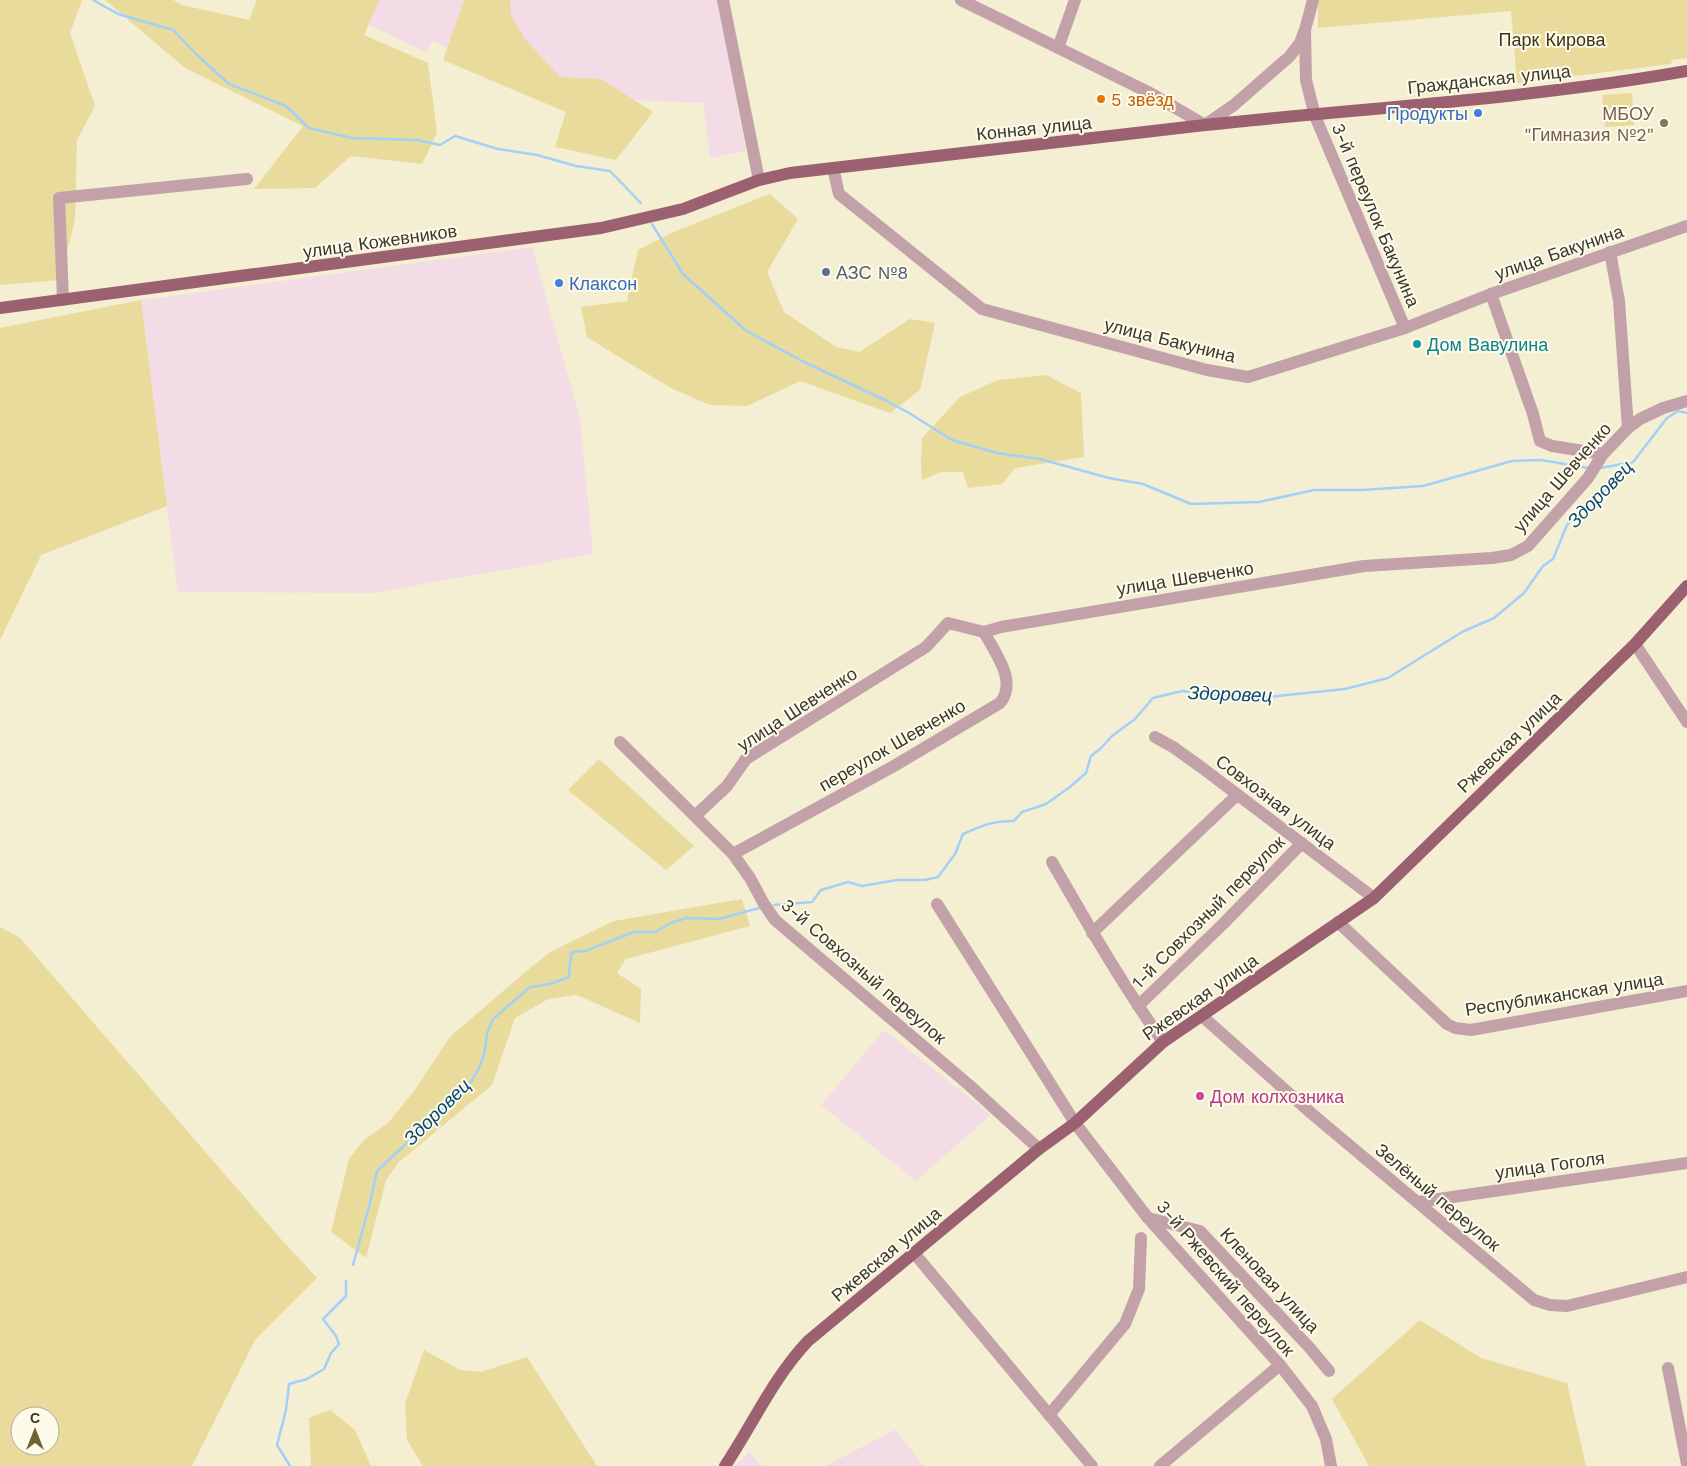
<svg xmlns="http://www.w3.org/2000/svg" width="1687" height="1466" viewBox="0 0 1687 1466" font-family="'Work Sans',sans-serif">
  <style>
    .industrial { fill: #f4dce6 }
    .green { fill: #e8db9b; fill-rule: evenodd }
    .lines { fill: none; stroke-linecap: round; stroke-linejoin: round }
    .stream { stroke: #a3d0f8; stroke-width: 2.5 }
    .minor { stroke: #c3a1a9; stroke-width: 12 }
    .major { stroke: #9b6170; stroke-width: 12 }
    .food-dot { fill: #e8710a; stroke: #fefbeb; stroke-width: 2 }
    .shop-dot { fill: #3f7fe0; stroke: #fefbeb; stroke-width: 2 }
    .education-dot { fill: #8d6e63; stroke: #fefbeb; stroke-width: 2 }
    .service-dot { fill: #5c6f8a; stroke: #fefbeb; stroke-width: 2 }
    .culture-dot { fill: #0f9aa8; stroke: #fefbeb; stroke-width: 2 }
    .hotel-dot { fill: #d1479c; stroke: #fefbeb; stroke-width: 2 }
    .labels { text-anchor: middle; dominant-baseline: central; stroke-width: 4; stroke-linejoin: round; paint-order: stroke }
    .park-label { font-size: 18px; fill: #3c3516; stroke: #fefbeb }
    .street-label { font-size: 18px; fill: #3a382e; stroke: #fefbeb }
    .food-label { font-size: 18px; fill: #c56008; stroke: #fefbeb; text-anchor: start }
    .shop-label { font-size: 18px; fill: #366cbe; stroke: #fefbeb; text-anchor: end }
    .education-label { font-size: 18px; fill: #785e54; stroke: #fefbeb; text-anchor: end }
    .service-label { font-size: 18px; fill: #4e5e75; stroke: #fefbeb; text-anchor: start }
    .culture-label { font-size: 18px; fill: #0d838f; stroke: #fefbeb; text-anchor: start }
    .hotel-label { font-size: 18px; fill: #b23c85; stroke: #fefbeb; text-anchor: start }
    .water-label { font-size: 19px; font-style: italic; fill: #064977; stroke: #fefbeb }
  </style>
  <rect width="100%" height="100%" fill="#f4eed3"/>
  <g class="industrial">
    <path d="M297,0h421l28,151 -36,7 -7,-55 -96,-4 -20,7 -155,-65 -6,11 -67,-32z"/>
    <path d="M532,247l48,171 13,136 -221,39 -194,-1 -37,-292z"/>
    <path d="M884,1030l107,85 -75,66 -95,-76z"/>
    <path d="M895,1430l29,36h-99z"/>
    <path d="M749,1452l13,14h-27z"/>
  </g>
  <g class="green">
    <path d="M0,0h82l-12,33 25,73 -18,34 -2,79 -15,61 -60,5z"/>
    <path d="M105,0h68l9,5 67,15 8,-20h122l-15,35 64,28 9,70 -15,31 -71,-8 -36,32 -61,1 49,-63 -118,-58z"/>
    <path d="M462,0h48l1,14 13,24 36,39 41,2 52,33 -37,48 -61,-13 11,-35 -123,-52 21,-59z"/>
    <path d="M1318,0h369v58l-15,2 -1,4 -154,19 -6,-72 -193,17z"/>
    <path d="M1632,93l2,32 -29,2 -3,-32z"/>
    <path d="M770,194l28,25 -31,53 17,40 52,35 23,5 51,-33 25,4 -15,67 -30,23 -90,-32 -53,25 -37,-1 -39,-17 -47,-28 -37,-23 -6,-30 46,-6 11,-51 38,-19z"/>
    <path d="M141,300l26,206 -126,49 -41,85v-312z"/>
    <path d="M1046,375l35,18 3,64 -69,11 -13,16 -34,4 -5,-16h-22l-19,8 -1,-16 1,-26 38,-41 38,-17z"/>
    <path d="M599,759l95,87 -28,24 -98,-80z"/>
    <path d="M742,899l8,27 -124,33 -9,14 24,16 -1,34 -63,-28 -29,4 -33,19 -23,67 -93,77 -13,18 -20,78 -35,-26 18,-73 15,-19 25,-18 25,-31 36,-54 73,-63 27,-22 64,-31z"/>
    <path d="M0,927l20,11 260,300 37,40 -62,62 -63,126h-192zM20,1416h30v30h-30z"/>
    <path d="M1420,1320l61,38 86,25 19,83h-217l-37,-67z"/>
    <path d="M424,1350l36,20 21,2 46,-15 70,109h-174l-16,-26 -2,-36z"/>
    <path d="M330,1410l25,20 16,36h-60l-2,-48z"/>
  </g>
  <g class="lines">
    <g class="stream">
      <path d="M93,0l25,14 55,16 24,25 32,29 57,22 23,22 43,10 65,2 23,5 15,-9 43,13 39,6 39,11 34,5 31,32"/>
      <path d="M652,224l31,50 62,56 59,32 81,38 24,13 43,27 45,13 43,6 69,19 34,6 48,20 68,-2 55,-12h48l61,-4 89,-25 29,-1 48,8"/>
      <path d="M1600,468l28,-5"/>
      <path d="M774,905l38,-3 9,-12 27,-8 14,4 35,-6h28l13,-3 17,-23 8,-20c18,-8 32,-14 51,-13l8,-9 24,-8 24,-17 16,-14 5,-17 10,-8 11,-12 23,-17 18,-21 29,-7 55,7h20l88,-9 43,-11 74,-46 32,-14 30,-25 19,-27 10,-7 14,-34 15,-17 29,-23 10,-17 12,-6 34,-44 11,-7 9,2"/>
      <path d="M353,1265l17,-62 7,-32 92,-86 9,-15 6,-15 3,-21 6,-15 37,-32 20,-3 19,-7 1,-13 2,-12 13,-1 49,-19h21l16,-9 15,-5 33,1 40,-11"/>
      <path d="M290,1466l-13,-21 9,-35 3,-26 18,-5 17,-10 7,-16 8,-9 -3,-8 -13,-17 23,-23v-15"/>
    </g>
    <g class="minor">
      <path d="M723,0l36,180"/>
      <path d="M961,0l189,93 55,32 29,-20 55,-48 11,-14 5,-13 8,-30"/>
      <path d="M1305,32l1,48 9,36 90,212"/>
      <path d="M1058,48l17,-48"/>
      <path d="M833,168l6,26 143,115 225,61 41,7 157,-49 86,-34 196,-68"/>
      <path d="M1610,252l9,49 9,127"/>
      <path d="M1491,294l42,120 7,27 12,5 51,8"/>
      <path d="M63,300l-4,-102 188,-19"/>
      <path d="M1635,644l52,78"/>
      <path d="M1155,737l18,10 28,20 173,131"/>
      <path d="M620,742l113,112 17,24 14,26 11,16 194,165 70,64"/>
      <path d="M695,816l32,-30 19,-27 180,-112 22,-24 36,9 17,-5 363,-61 128,-8 19,-3 17,-9 60,-68 15,-24 25,-26 12,-9 23,-11 24,-7"/>
      <path d="M733,854l161,-88 106,-63c18,-22 -5,-50 -16,-71"/>
      <path d="M1052,862c35,61 70,122 111,180"/>
      <path d="M937,904l138,219 73,95 132,147 32,41 14,33 5,27"/>
      <path d="M1338,922l109,102 8,4 16,2 216,-39"/>
      <path d="M1092,933l145,-138"/>
      <path d="M1138,1006l85,-82 79,-81"/>
      <path d="M1202,1016l109,97 223,187 16,5 17,1 120,-29"/>
      <path d="M1418,1202l269,-39"/>
      <path d="M1148,1218l52,13 109,116 20,24"/>
      <path d="M914,1253l178,213"/>
      <path d="M1668,1368l19,96"/>
      <path d="M1049,1415l76,-91 14,-35 2,-51"/>
      <path d="M1160,1466l120,-101"/>
    </g>
    <g class="major">
      <path d="M0,308l601,-80 82,-19 76,-29 31,-7c139,-16 277,-33 415,-48 161,-17 323,-26 482,-54"/>
      <path d="M725,1466c28,-42 48,-88 83,-125l231,-192 36,-26 88,-81 211,-144 261,-254 52,-58"/>
    </g>
  </g>
  <circle class="food-dot" cx="1101" cy="99" r="5"/>
  <g class="shop-dot">
    <circle cx="1478" cy="113" r="5"/>
    <circle cx="559" cy="283" r="5"/>
  </g>
  <circle class="education-dot" cx="1664" cy="123" r="5"/>
  <circle class="service-dot" cx="826" cy="272" r="5"/>
  <circle class="culture-dot" cx="1417" cy="344" r="5"/>
  <circle class="hotel-dot" cx="1200" cy="1096" r="5"/>
  <g class="labels">
    <g class="park-label">
      <text x="1552" y="39">Парк Кирова</text>
    </g>
    <g class="street-label">
      <text transform="translate(1489 79) rotate(-6)">Гражданская улица</text>
      <text transform="translate(1034 128) rotate(-6)">Конная улица</text>
      <text transform="translate(1376 215) rotate(67)">3-й переулок Бакунина</text>
      <text transform="translate(380 241) rotate(-8)">улица Кожевников</text>
      <text transform="translate(1559 252) rotate(-19)">улица Бакунина</text>
      <text transform="translate(1170 340) rotate(14)">улица Бакунина</text>
      <text transform="translate(1562 477) rotate(-49)">улица Шевченко</text>
      <text transform="translate(1185 578) rotate(-9)">улица Шевченко</text>
      <text transform="translate(797 709) rotate(-33)">улица Шевченко</text>
      <text transform="translate(1509 742) rotate(-44)">Ржевская улица</text>
      <text transform="translate(892 745) rotate(-30)">переулок Шевченко</text>
      <text transform="translate(1276 802) rotate(37)">Совхозная улица</text>
      <text transform="translate(1208 912) rotate(-45)">1-й Совхозный переулок</text>
      <text transform="translate(864 971) rotate(41)">3-й Совхозный переулок</text>
      <text transform="translate(1564 994) rotate(-9)">Республиканская улица</text>
      <text transform="translate(1200 997) rotate(-35)">Ржевская улица</text>
      <text transform="translate(1550 1165) rotate(-8)">улица Гоголя</text>
      <text transform="translate(1438 1197) rotate(40)">Зелёный переулок</text>
      <text transform="translate(886 1254) rotate(-40)">Ржевская улица</text>
      <text transform="translate(1226 1278) rotate(49)">3-й Ржевский переулок</text>
      <text transform="translate(1270 1280) rotate(47)">Кленовая улица</text>
    </g>
    <g class="food-label">
      <text x="1111" y="99">5 звёзд</text>
    </g>
    <g class="shop-label">
      <text x="1468" y="113">Продукты</text>
      <text x="569" y="283" text-anchor="start">Клаксон</text>
    </g>
    <g class="education-label">
      <text x="1654" y="113">МБОУ<tspan x="1654" dy="21">"Гимназия №2"</tspan></text>
    </g>
    <g class="service-label">
      <text x="836" y="272">АЗС №8</text>
    </g>
    <g class="culture-label">
      <text x="1427" y="344">Дом Вавулина</text>
    </g>
    <g class="hotel-label">
      <text x="1210" y="1096">Дом колхозника</text>
    </g>
    <g class="water-label">
      <text transform="translate(1600 494) rotate(-46)">Здоровец</text>
      <text transform="translate(1230 694) rotate(2)">Здоровец</text>
      <text transform="translate(437 1112) rotate(-45)">Здоровец</text>
    </g>
  </g>
  <g transform="translate(35 1431)"><circle r="24" fill="#fefbeb" stroke="#b0ad9f"/>
  <path d="M0-4L9 19L0 12L-9 19Z" fill="#6f6431"/>
  <text y="-8" font-size="14" font-weight="bold" text-anchor="middle" fill="#3a382e">С</text>
  </g>
</svg>
